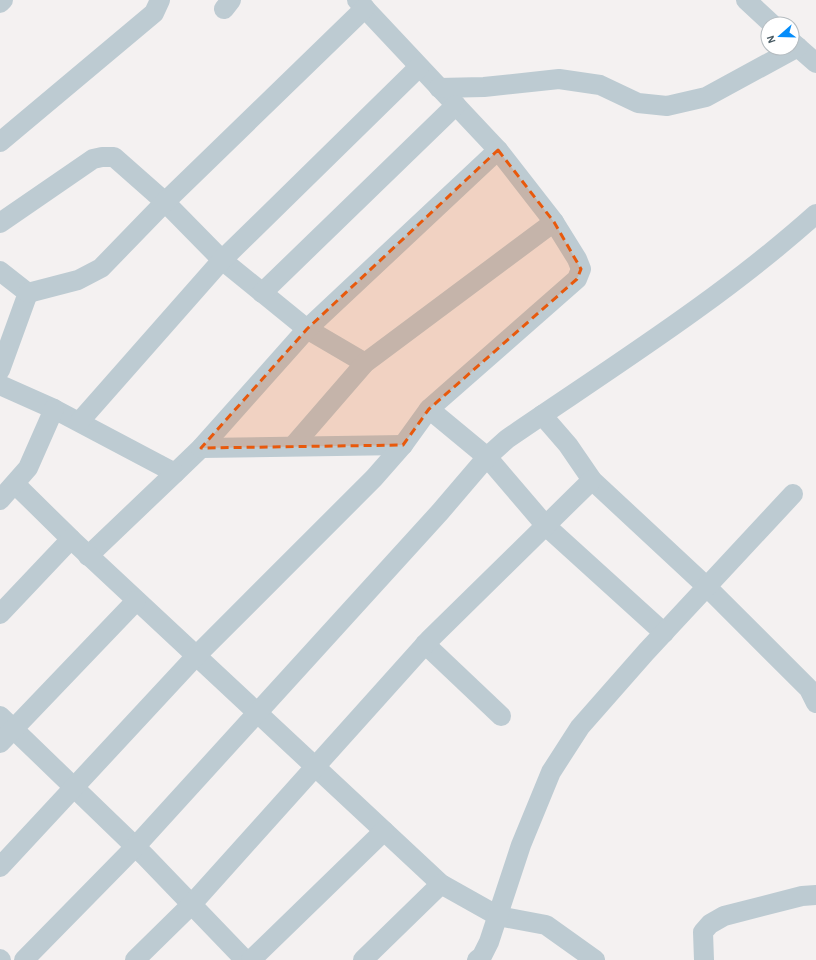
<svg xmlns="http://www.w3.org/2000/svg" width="816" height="960" viewBox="0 0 816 960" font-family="'Alegreya Sans',sans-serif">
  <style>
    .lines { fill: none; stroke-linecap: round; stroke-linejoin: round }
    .minor { stroke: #bdcbd2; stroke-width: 20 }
    .marked { fill: #e8590c; fill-opacity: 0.2; stroke: #e8590c; stroke-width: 3; stroke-dasharray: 8 5; stroke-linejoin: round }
  </style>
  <rect width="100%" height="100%" fill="#f4f1f1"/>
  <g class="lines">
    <g class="minor">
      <path d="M357,0l141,150 56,72 23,37 4,10 -4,10 -148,130"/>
      <path d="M746,0l26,24"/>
      <path d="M0,3l3,-3"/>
      <path d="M224,9l7,-9"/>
      <path d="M792,42l24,21"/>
      <path d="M439,88l45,-1 75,-8 41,6 38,18 29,3 39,-9 92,-50"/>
      <path d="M0,142l154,-129 6,-13"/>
      <path d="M0,223l93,-64 9,-2h12l51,45 57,58 85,69 58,34"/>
      <path d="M0,271l28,22 -28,77"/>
      <path d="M28,293l50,-13 23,-12 64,-66 200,-194"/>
      <path d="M262,293l194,-188"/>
      <path d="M0,385l54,24 121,64 26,-25 106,-119 191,-179"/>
      <path d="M542,415l26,30 24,35 115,107 102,102 7,14"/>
      <path d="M80,421l142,-161 197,-193"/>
      <path d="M293,446l72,-83 189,-141"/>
      <path d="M201,448l202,-3"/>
      <path d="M15,484l56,55"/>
      <path d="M0,500l28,-32 26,-59"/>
      <path d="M88,556l87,-83"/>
      <path d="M0,614l71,-75 370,345 57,32 48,9 49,35"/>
      <path d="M425,644l76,72"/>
      <path d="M0,716l145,140 100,104"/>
      <path d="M0,743l136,-142"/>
      <path d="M0,867l196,-211 178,-178 29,-33 26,-36 58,48 59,69 118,107"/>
      <path d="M0,959l1,1"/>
      <path d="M24,960l111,-113 305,-335 47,-55 20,-18c105,-72 214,-140 309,-225"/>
      <path d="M135,960l56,-55 238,-265 163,-160"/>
      <path d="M251,960l133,-129"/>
      <path d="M363,960l78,-76"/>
      <path d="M477,960l5,-4 7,-14 32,-97 30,-73 29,-45 66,-75 147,-158"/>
      <path d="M704,960l-1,-28 7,-8 14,-8 78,-20 14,-1"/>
    </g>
  </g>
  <path class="marked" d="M498,150l56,72 27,47 -4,10 -148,130 -26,36 -202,3 106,-119z"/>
  <g transform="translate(780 36) rotate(250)"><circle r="19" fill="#ffffff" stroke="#b5bcc0"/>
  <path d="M0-3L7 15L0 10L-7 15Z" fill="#058dfa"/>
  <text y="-6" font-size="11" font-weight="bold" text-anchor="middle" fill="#465861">N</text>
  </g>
</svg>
